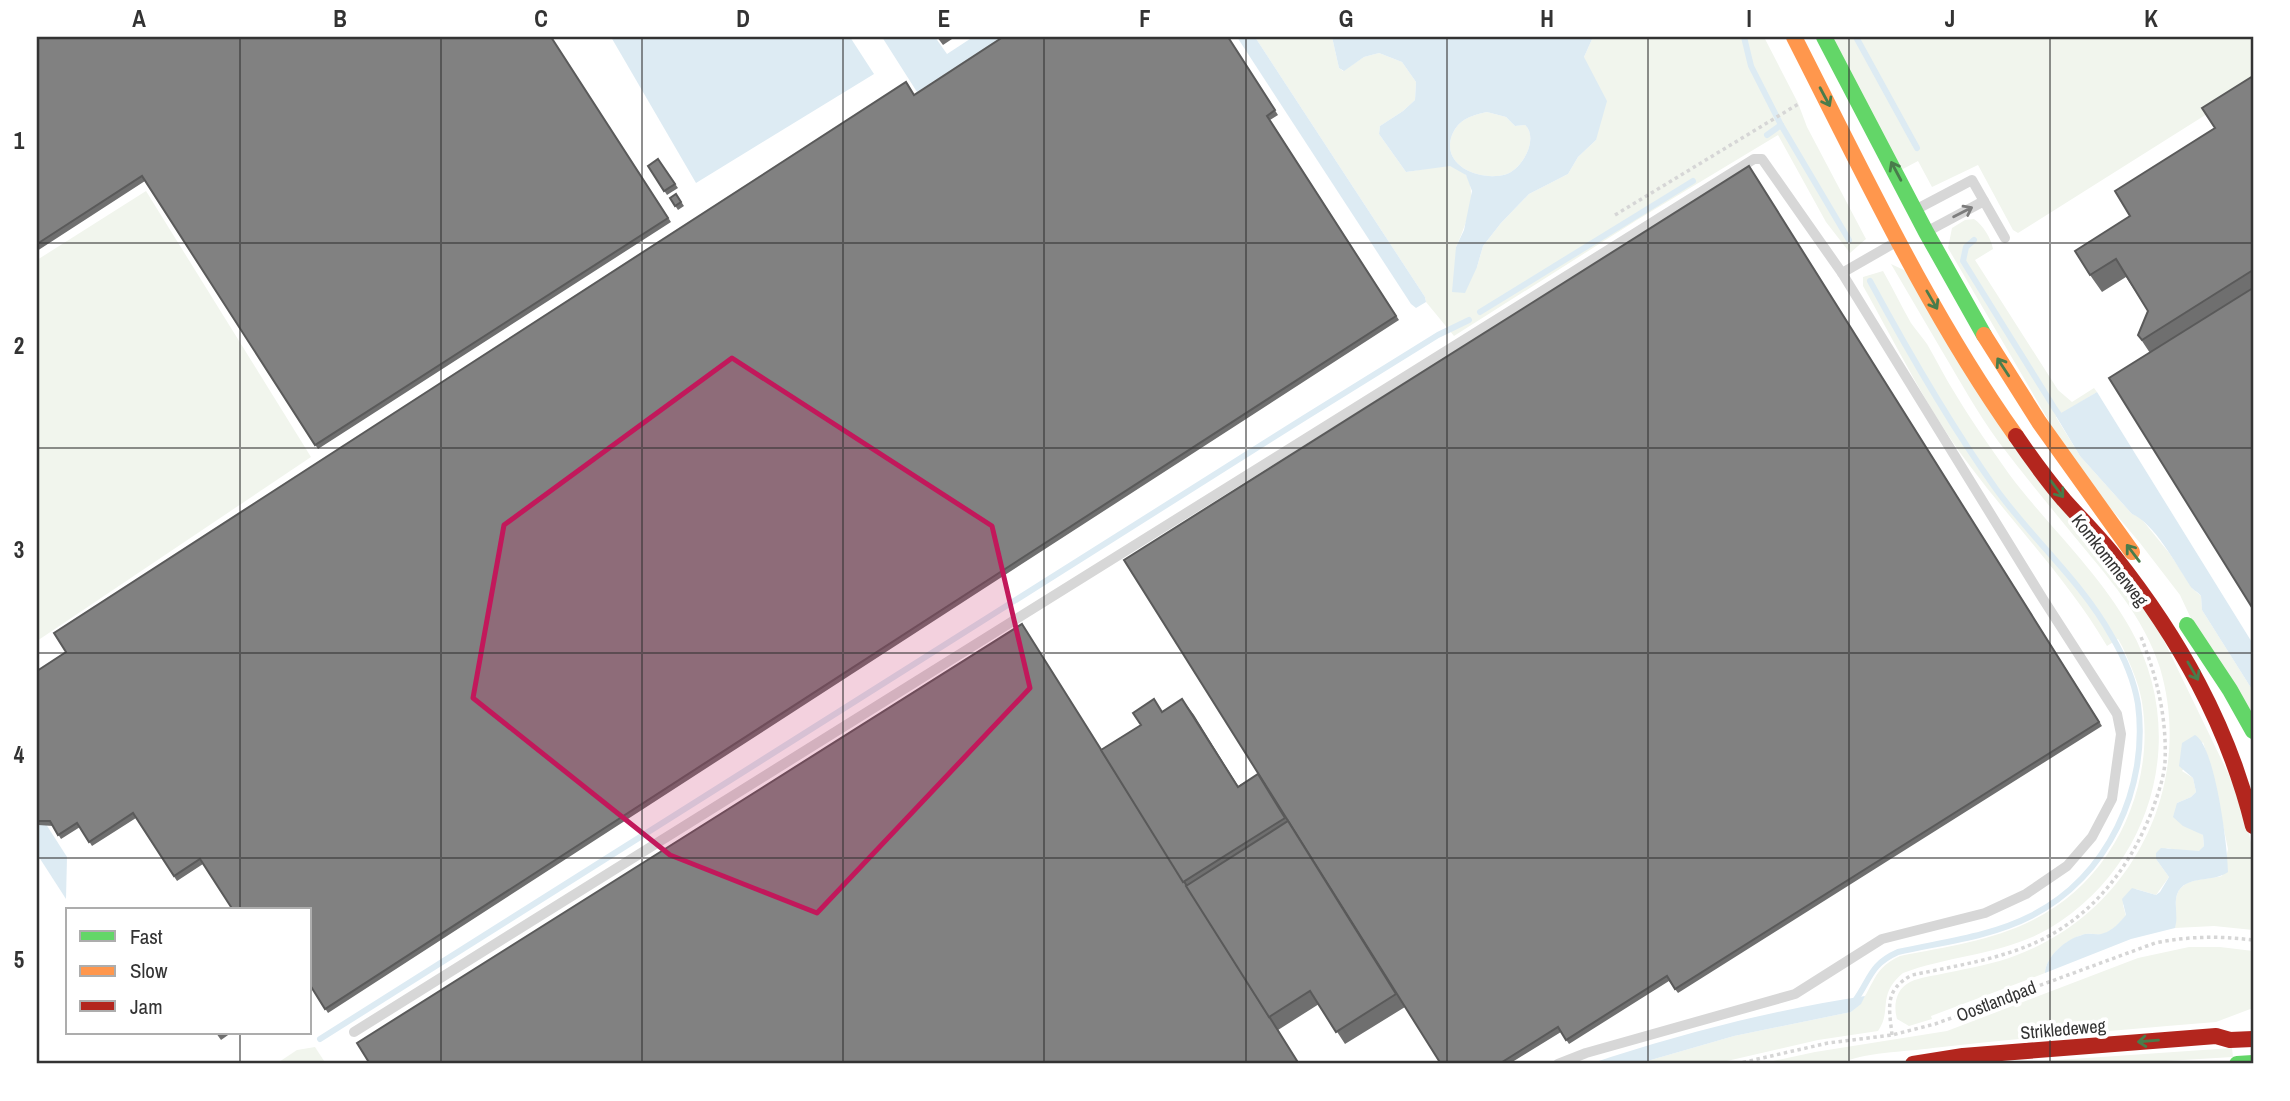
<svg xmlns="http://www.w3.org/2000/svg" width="2290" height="1101" viewBox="0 0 2290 1101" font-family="'Archivo Narrow',sans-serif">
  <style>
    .green { fill: #f1f5ed }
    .water { fill: #ddebf3; fill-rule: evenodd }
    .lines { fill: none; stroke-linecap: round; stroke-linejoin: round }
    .stream { stroke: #ddebf3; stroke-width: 6 }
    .path { stroke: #d6d6d6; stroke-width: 3.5; stroke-dasharray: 3.5 3.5; stroke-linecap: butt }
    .lane { stroke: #d7d7d7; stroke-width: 10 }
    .fast { stroke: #63d668; stroke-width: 16 }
    .slow { stroke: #ff974d; stroke-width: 16 }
    .jam { stroke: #b3261e; stroke-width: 16 }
    .wall { fill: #6f6f6f }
    .shaded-wall { fill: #5a5a5a }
    .building { fill: #818181; stroke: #5a5a5a; stroke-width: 2 }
    .oneway { stroke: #497c4b }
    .oneway2 { stroke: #7d7d7d }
    .marked { fill: #c2185b; fill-opacity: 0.2; stroke: #c2185b; stroke-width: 5; stroke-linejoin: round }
    .grid { fill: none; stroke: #333; stroke-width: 2; stroke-opacity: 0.55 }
    .labels { text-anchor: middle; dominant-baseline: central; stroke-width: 7; stroke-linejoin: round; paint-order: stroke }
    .street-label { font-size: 18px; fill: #333; stroke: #fff }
    .neatline { fill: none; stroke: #333; stroke-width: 2.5 }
    .grid-label { font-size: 23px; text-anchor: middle; font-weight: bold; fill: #333 }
  </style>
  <rect width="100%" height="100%" fill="#fff"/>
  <g class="green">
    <path d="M1255,37h77l7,31 4,3 21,-14 15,-4 23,9 14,20 -1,18 -12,11 -23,15 -1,8 27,38c9,-1 37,-8 44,-6 37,6 16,60 6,81l21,20 6,-21 18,-23 28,-29 39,-20 10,-17 18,-17 -12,-83 9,-20h171l34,66 9,24 59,112 -16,14 -24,-31 -48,-87 -141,85 -183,116 -28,-34 -1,-5z"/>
    <path d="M1830,37h423v48l-235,148 -5,-3 -35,-65 -46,22 -14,-26 -17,9z"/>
    <path d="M1487,112l19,5 9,9 10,-1c14,13 -2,43 -18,49 -24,8 -64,-6 -56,-36 6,-18 18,-22 36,-26z"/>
    <path d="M146,191l165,266 -274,184v-381z"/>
    <path d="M1974,219c9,6 17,19 19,30l-18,11 83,130 14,12 22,-14 3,4 -41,25 24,39 52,58 8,3 30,37 23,35 8,7 1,14 51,81v27l-59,-93 -14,-30 -40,-52 -65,-77 -127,-218 4,-20 13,-8z"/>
    <path d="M1891,264l15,7 247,347 89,184 11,50v78l-39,-4 -39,2c2,-10 0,-19 1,-29 3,-22 30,-19 46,-23l6,-27 -17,-81 -8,-26 -21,29 11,7 3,14 -5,5 -14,6 2,19 24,13 1,11 -4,5 -12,1 -21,-4 -11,11 13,18 -13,18 -20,-6 -13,16 3,11c-6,6 -14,15 -22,18 -7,2 -15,-2 -22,1 -16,5 -36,21 -37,38l-114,43 1,3 -23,7 -12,-7c-4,-14 -1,-30 13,-37 10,-5 24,-6 36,-9 24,-5 48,-9 71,-18 115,-43 178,-170 143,-287 -16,-51 -53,-92 -86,-132 -26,-32 -52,-63 -76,-95 -21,-29 -38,-60 -56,-90 -17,-29 -34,-58 -51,-87z"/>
    <path d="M1883,271c10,17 18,35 28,52 5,7 11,14 16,21 10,17 18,34 29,51 16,27 35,53 53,79 39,52 89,97 121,154 60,106 23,238 -80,300 -46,27 -99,27 -147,45 -27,23 -10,36 -25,58l-60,9 -104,24h-77l97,-28 117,-24c24,-19 17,-42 49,-56 44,-9 92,-15 133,-36 79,-39 123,-132 109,-218 -3,-19 -12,-38 -20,-56l-4,-7 -11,7c-38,-65 -92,-120 -137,-180 -42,-55 -73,-120 -107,-180v-9z"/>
    <path d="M2189,947h31l33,4v57l-37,14c-94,8 -189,15 -283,26 -28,4 -70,4 -94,16h-80l56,-12 132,-21 191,-73z"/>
    <path d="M315,1047l11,17h-50l21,-14z"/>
    <path d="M2232,1048l1,9 -118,7h-117z"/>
  </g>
  <g class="water">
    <path d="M611,37h239l24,37 -178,109z"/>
    <path d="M882,37h53l12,17 26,-17h30l-86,55z"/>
    <path d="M1237,37h18l170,260 1,5 -10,6 -5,-4z"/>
    <path d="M1332,37h261l-9,20 23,44 -11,39 -18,17 -10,17 -39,20 -28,29 -18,23 -6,21 -12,26 -13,-1 4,-45 8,-17 8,-39 -6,-16 -16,-9 -44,6 -27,-38 1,-8 23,-15 12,-11 1,-18 -14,-20 -23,-9 -15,4 -20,14 -5,-3zM1487,112l19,5 9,9 10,-1c14,13 -2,43 -18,49 -24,8 -64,-6 -56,-36 6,-18 18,-22 36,-26z"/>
    <path d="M2097,392l156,252v47l-51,-81 -1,-14c-4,-5 -9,-6 -12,-12 -13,-20 -35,-61 -57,-70l-52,-58 -24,-40z"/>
    <path d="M2195,735c20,10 33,113 33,137 -16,12 -48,1 -52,27 -1,10 2,19 -1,29l-44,11 -86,34c1,-17 21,-34 37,-38 7,-3 16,1 22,-2 8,-2 16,-11 22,-18l-4,-16 10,-11 24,7 4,-3 9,-15 -13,-18v-6l5,-5 38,3 5,-5 -1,-11 -20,-9 -10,-9 4,-14 14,-6 5,-5 -3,-14 -14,-12 3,-23z"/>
    <path d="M37,810l30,47 -1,42 -29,-45z"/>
    <path d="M1865,996l-4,8 -10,8 -117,24 -97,28h-47c89,-30 182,-54 275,-68z"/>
  </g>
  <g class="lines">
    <g class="stream">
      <path d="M1744,37l7,29 30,59 68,115"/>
      <path d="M1856,37l61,111"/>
      <path d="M1767,135l14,-10"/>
      <path d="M1974,240l-8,7 -3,14 92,148 7,10h3"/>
      <path d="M1480,312l213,-131"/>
      <path d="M1854,1002c17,-23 15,-37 44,-50 44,-10 92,-15 133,-36 77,-39 118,-128 107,-212 -4,-24 -15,-49 -27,-69 -30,-54 -79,-96 -115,-146 -47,-66 -87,-136 -126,-208"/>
      <path d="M320,1039l981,-619 137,-85 31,-15"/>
    </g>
    <g class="path">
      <path d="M1615,215l185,-112"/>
      <path d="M1892,1035c-3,-28 -8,-45 20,-60 43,-9 90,-16 129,-35 55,-27 91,-76 112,-132 5,-14 11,-31 12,-46 2,-44 -8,-85 -24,-125"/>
      <path d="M1736,1064l92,-21 64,-8 43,-11 220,-81c34,-7 64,-7 98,-3"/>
    </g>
    <g class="lane">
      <path d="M1917,209l55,-29 33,58"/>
      <path d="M1928,231l56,-30"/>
      <path d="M1842,273l54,-31"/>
      <path d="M354,1032l1400,-873h8l80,114 201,326 74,115 4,20 -9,65 -20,38 -25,29 -41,28 -41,19 -103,26 -87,55 -209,59 -28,11"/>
    </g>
    <g class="fast">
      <path d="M1824,37l102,195 58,103"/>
      <path d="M2187,625l43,65 23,41"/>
      <path d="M2237,1064l16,-1"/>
    </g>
    <g class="slow">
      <path d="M1794,37c69,135 134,275 222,399"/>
      <path d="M1984,335l55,87 93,130"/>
    </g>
    <g class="jam">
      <path d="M2016,436c15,22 31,44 48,64 17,19 35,37 50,56 65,82 114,169 139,270"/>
      <path d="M1913,1064l50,-8 253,-20 14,4 23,-1"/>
    </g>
  </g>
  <g class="wall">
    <path d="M37,37h514l120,185 -353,227 -173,-268 -108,70z"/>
    <path d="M937,37h18l-12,8z"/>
    <path d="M1228,37l50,78 -8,5 129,200 -1071,693 -18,-28v-75l-107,-46 -26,17 -41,-63 -44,28 -12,-19 -19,12 -8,-13 -15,-1 -1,-2v-152l877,-576z"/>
    <path d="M2253,76v533l-103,-256 -12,-18 10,-24 -22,-34 -24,15 -12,-17 40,-59 85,-88z"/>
    <path d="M658,159l20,29 -11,7 -19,-29z"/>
    <path d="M1749,166l353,560 -424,267 -9,-12 -100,63 -8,-12 -52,32h-68l-36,-57 -60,37 -26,-40 -41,26 -908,34 731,-314 81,-51 56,87 20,-12z"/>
    <path d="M676,194l8,12 -6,4 -8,-12z"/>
    <path d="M216,1033h15l-10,7z"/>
  </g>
  <path class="shaded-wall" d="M1182,699l12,16 55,89 -11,-17z"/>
  <g class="building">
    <path d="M37,37h514l117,181 -353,227 -173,-269 -105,68z"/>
    <path d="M1003,37h225l47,73 -8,6 129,200 -1071,693 -15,-24v-75h-77l-33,-51 -26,17 -41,-63 -44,29 -12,-19 -19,12 -8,-14h-13v-150l29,-19 -12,-19 852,-551 8,13z"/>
    <path d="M2253,76v194l-111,70 -4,-5 10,-24 -32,-52 -26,16 -15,-24 55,-35 -15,-25 100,-63 -13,-20z"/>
    <path d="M658,159l17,25 -11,7 -16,-25z"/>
    <path d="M1749,166l350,556 -424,267 -8,-13 -101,64 -8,-13 -59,37h-58l-317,-504z"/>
    <path d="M676,194l5,8 -6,4 -5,-8z"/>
    <path d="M2253,288v321l-144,-231z"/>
    <path d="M1022,624l277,440h-929l-13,-21z"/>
    <path d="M1154,699l8,13 20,-13 56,88 20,-13 27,44 -102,64 -82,-132 40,-25 -8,-12z"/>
    <path d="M1288,821l108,173 -60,38 -26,-41 -41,26 -83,-131z"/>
  </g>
  <defs><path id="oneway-shaft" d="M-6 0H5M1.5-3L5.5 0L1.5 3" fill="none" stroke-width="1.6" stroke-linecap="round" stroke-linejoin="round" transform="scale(1.75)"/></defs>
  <g class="oneway">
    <use href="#oneway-shaft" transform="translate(1825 97) rotate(62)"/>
    <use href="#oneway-shaft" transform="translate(1896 171) rotate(-118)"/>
    <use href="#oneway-shaft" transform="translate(1932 300) rotate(60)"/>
    <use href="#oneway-shaft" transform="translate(2003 367) rotate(-123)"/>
    <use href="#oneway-shaft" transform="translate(2057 489) rotate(53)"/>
    <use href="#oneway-shaft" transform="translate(2133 553) rotate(-127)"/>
    <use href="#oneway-shaft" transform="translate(2193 671) rotate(60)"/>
    <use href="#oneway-shaft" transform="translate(2148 1041) rotate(175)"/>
  </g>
  <use class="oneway2" href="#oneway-shaft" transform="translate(1963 212) rotate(-27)"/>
  <path class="marked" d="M732,358l260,168 38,162 -213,225 -147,-58 -197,-157 31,-173z"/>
  <path class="grid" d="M240,37v873M441,37v1027M642,37v1027M843,37v1027M1044,37v1027M1246,37v1027M1447,37v1027M1648,37v1027M1849,37v1027M2050,37v1027M37,243h2216M37,448h2216M37,653h2216M37,858h2216M240,1033v31"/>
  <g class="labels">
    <g class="street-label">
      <text transform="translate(2110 560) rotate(52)">Komkommerweg</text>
      <text transform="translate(1996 1001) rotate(-21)">Oostlandpad</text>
      <text transform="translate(2063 1029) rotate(-5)">Strikledeweg</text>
    </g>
  </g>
  <rect width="2290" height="1101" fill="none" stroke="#ffffff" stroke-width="77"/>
  <rect x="66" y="908" width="245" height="126" fill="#ffffff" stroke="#adadad" stroke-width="2"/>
  <rect x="80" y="931" width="35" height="10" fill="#63d668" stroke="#adadad" stroke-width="2"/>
  <text x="130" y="944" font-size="21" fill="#333333">Fast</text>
  <rect x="80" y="966" width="35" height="10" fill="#ff974d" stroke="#adadad" stroke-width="2"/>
  <text x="130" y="978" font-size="21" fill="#333333">Slow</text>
  <rect x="80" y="1001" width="35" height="10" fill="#b3261e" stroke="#adadad" stroke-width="2"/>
  <text x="130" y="1014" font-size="21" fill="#333333">Jam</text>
  <rect x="38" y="38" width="2214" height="1024" class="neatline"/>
  <g class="grid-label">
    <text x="139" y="27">A</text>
    <text x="340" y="27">B</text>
    <text x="541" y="27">C</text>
    <text x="743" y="27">D</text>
    <text x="944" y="27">E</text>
    <text x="1145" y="27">F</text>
    <text x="1346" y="27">G</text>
    <text x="1547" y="27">H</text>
    <text x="1749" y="27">I</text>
    <text x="1950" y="27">J</text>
    <text x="2151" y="27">K</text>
    <text x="19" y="149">1</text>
    <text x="19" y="354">2</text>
    <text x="19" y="558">3</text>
    <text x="19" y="763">4</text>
    <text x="19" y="968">5</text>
  </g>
</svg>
